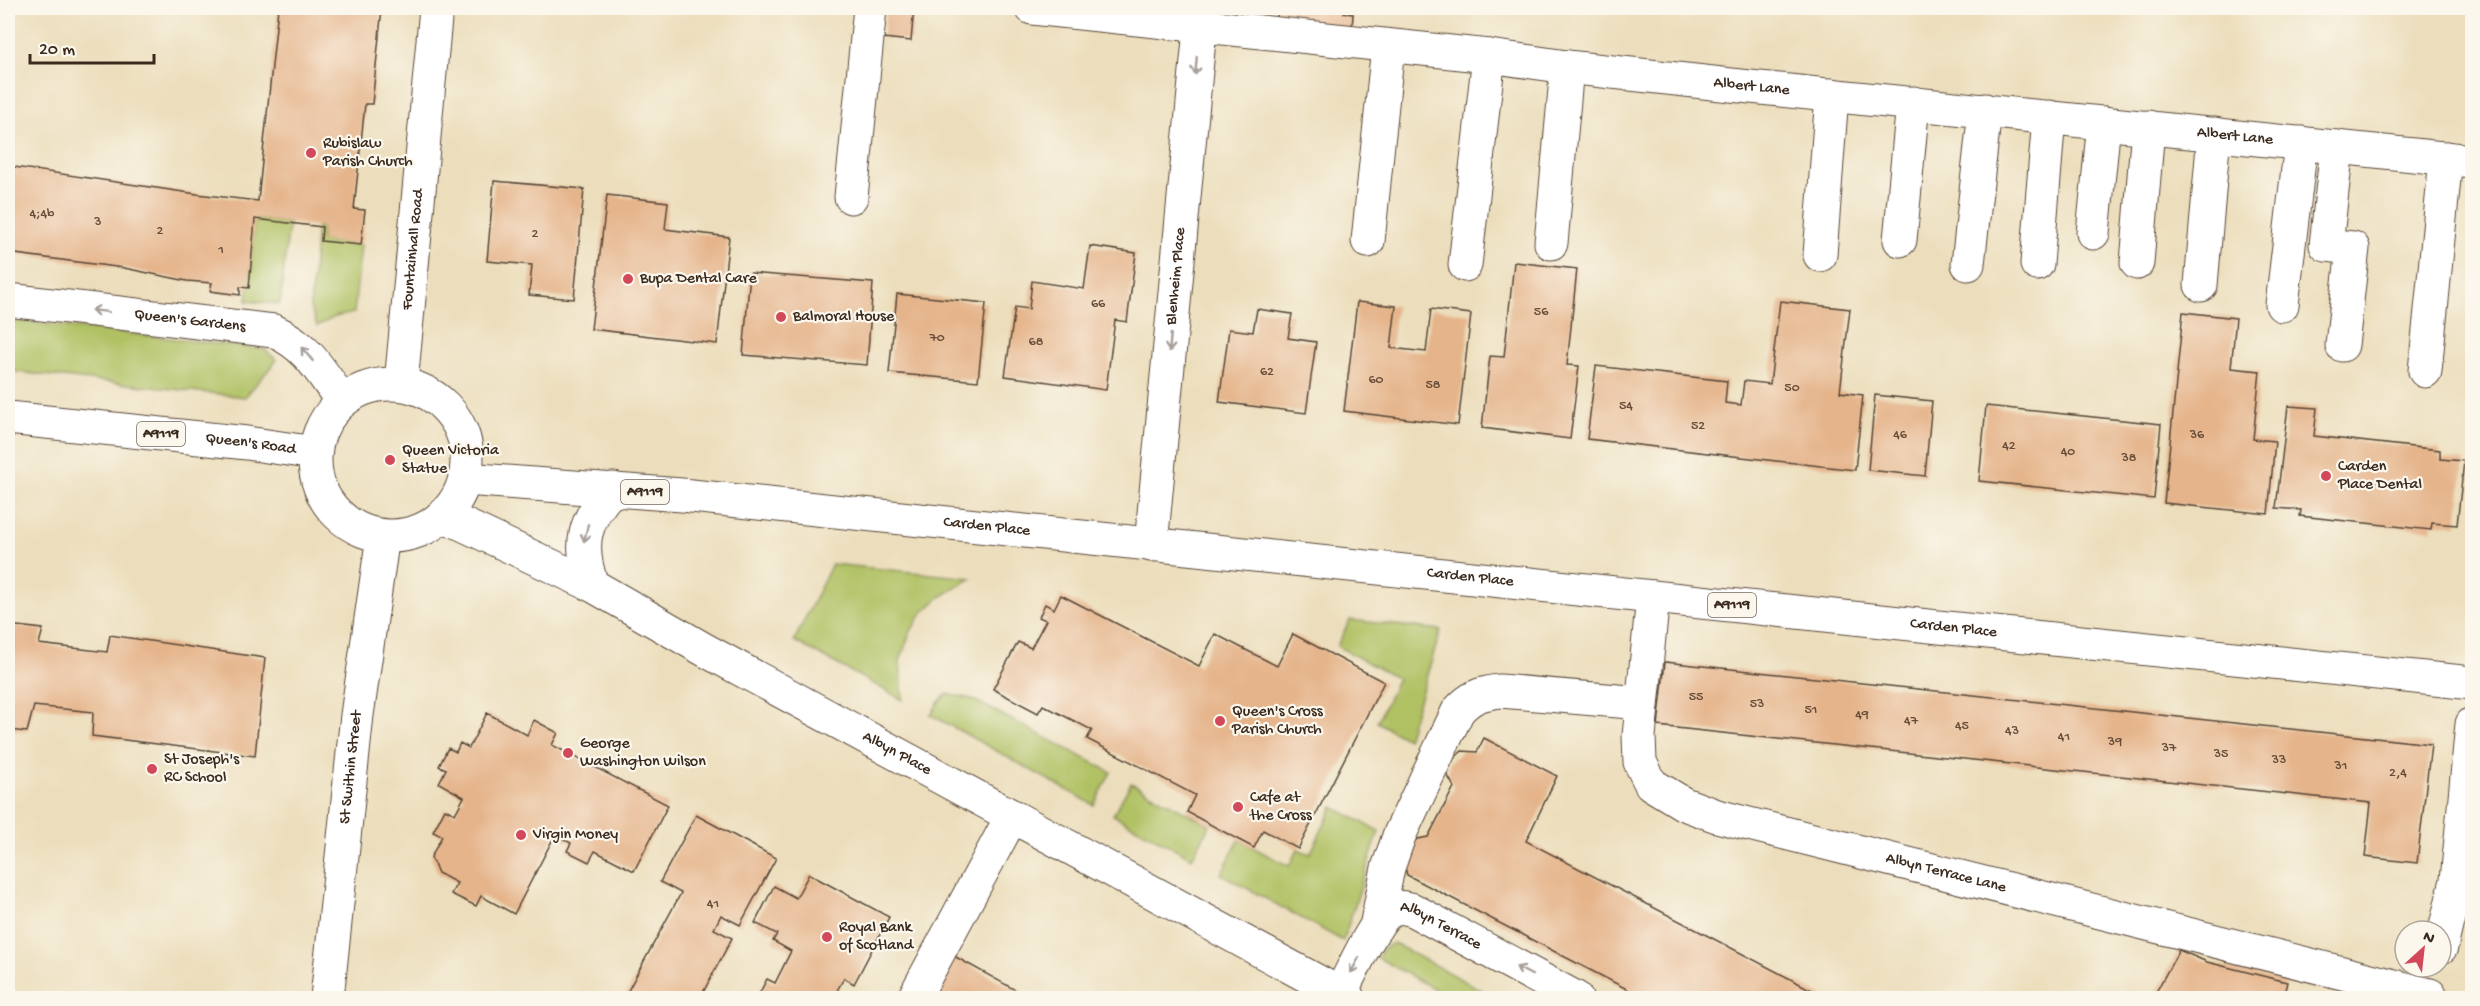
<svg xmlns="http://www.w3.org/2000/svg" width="2480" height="1006" viewBox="0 0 2480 1006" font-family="'Gochi Hand',sans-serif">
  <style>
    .green { fill: #b0c164; stroke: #767641; stroke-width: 1.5 }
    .building { fill: #e5b48a }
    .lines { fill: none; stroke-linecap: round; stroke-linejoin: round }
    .minor-casing { stroke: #564536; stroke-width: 35 }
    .major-casing { stroke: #564536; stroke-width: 35 }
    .minor { stroke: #fff; stroke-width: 33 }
    .major { stroke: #fff; stroke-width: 33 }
    .oneway { stroke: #a79f9a }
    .poi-dot { fill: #d1495b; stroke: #fbf7ec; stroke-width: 2 }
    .labels { text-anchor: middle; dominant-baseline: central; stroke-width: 4.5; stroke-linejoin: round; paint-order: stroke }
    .number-label { font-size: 14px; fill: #664c39 }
    .shield { fill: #fbf7ec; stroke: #75685c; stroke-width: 1.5 }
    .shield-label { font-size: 15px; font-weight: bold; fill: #3b2a1e }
    .street-label { font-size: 16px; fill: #3b2a1e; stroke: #fbf7ec }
    .poi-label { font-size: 16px; fill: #3b2a1e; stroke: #fbf7ec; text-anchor: start }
  </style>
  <rect width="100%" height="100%" fill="#fbf7ec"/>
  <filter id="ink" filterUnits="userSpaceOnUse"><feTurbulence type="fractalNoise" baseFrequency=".0167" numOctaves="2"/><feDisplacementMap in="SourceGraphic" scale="12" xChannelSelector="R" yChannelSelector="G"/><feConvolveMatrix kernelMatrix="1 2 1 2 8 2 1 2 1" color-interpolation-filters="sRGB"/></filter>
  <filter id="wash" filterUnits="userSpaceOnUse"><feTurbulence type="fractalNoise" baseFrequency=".008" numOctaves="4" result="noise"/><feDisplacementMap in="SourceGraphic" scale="24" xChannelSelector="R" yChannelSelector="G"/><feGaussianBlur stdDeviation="1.35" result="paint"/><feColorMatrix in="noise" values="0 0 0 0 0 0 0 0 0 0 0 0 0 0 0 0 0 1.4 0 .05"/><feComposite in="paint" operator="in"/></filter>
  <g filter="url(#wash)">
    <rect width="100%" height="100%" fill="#ecdebc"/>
    <g class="green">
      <path d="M255,219l34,4 -9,81 -33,-3z"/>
      <path d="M317,226l5,1 -1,14 40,4 -7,68 -19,4 -18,9 -7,-18z"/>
      <path d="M8,320l256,29 13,11 -32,37 -237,-26z"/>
      <path d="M832,564l140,14 -32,19 -19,17 -12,21 -9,26 3,39 -109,-59z"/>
      <path d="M1350,620l91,10 -34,109 -30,-17 21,-43 -61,-33z"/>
      <path d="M947,694l25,5 139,73 -17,33 -163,-90 7,-12z"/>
      <path d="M1131,783l79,42 -18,33 -79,-43z"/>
      <path d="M1333,807l46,24 -36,110 -122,-67 18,-34 50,26 9,-17 12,5z"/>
      <path d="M1393,943l103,55h-45l-73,-40 5,-9z"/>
    </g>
    <g id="blocks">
      <g class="building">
        <path d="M278,8h104l-10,96h-7l-11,105 11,1 -4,35 -40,-4 1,-14 -67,-8 -6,69 -9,-1v8l-30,-4 2,-8 -25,-2 -63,-13 -116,-15v-87l189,28 61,7z"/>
        <path d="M886,8h28l-3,33 -28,-3z"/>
        <path d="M1278,8h67l-1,5 9,1 -1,15 -76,-7z"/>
        <path d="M494,181l90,8 -10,110 -45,-4 3,-30 -45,-4z"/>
        <path d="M607,195l61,7 -3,27 64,8 -12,107 -126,-15z"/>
        <path d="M1090,246l46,7 -9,69 -12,-2 -9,70 -101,-14 10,-69 14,2 3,-28 52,8z"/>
        <path d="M1514,262l63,7 -10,96 12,1 -9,73 -88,-11 8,-72 14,1z"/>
        <path d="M750,273l123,10 -6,82 -124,-10z"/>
        <path d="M897,294l89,9 -8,78 -89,-8z"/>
        <path d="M1780,301l70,8 -10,83 23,3 -8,75 -268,-31 9,-73 131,15 -2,22 16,2 3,-24 26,3z"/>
        <path d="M1357,302l39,4 -5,42 35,4 5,-43 40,5 -13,111 -114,-14z"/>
        <path d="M1257,309l35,5 -4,24 28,4 -10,71 -87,-11 10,-73 24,3z"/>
        <path d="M2183,312l53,6 -5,50 29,3 -7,68 22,2 -7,73 -104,-11z"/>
        <path d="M1875,395l57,6 -7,75 -57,-6z"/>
        <path d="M1986,406l175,18 -7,75 -175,-18z"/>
        <path d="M2288,406l29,2 -3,28 126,14v9l24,2 -7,64 -25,-2 -1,7 -131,-14 1,-6 -25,-2z"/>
        <path d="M1061,595l138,71 16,-32 62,32 16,-32 91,48 -86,167 -35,-19 -9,18 -15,-8 -52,-28 8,-17 -108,-56 5,-9 -49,-25 -5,8 -45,-24 25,-47 13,6 15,-28 -7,-3 6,-13 9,5z"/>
        <path d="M8,625l35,4 -4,15 68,8 3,-17 155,23 -10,98 -163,-20 1,-24 -59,-6 -7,26 -19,-2z"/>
        <path d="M1665,662l766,82 -14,119 -52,-6 6,-54 -713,-77z"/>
        <path d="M487,713l40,22 7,-15 24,13 -6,12 116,60 -34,66 -39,-20 -6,11 -22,-11 4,-8 -16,-8 -41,79 -33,-18 -5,10 -25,-12 6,-11 -19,-10 -7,-16 11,-21 -9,-4 12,-23 10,5 9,-17 -25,-14 7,-14 -7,-3 9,-18 8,4 4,-9 9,5z"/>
        <path d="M1484,738l73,38 -31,65 301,157h-183l-237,-123 -3,-11 1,-14 12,-11 11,-2 26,-50 -6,-11 2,-14 12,-11 15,1z"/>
        <path d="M696,815l80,43 -36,67 -19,-10 -7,14 18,9 -32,60h-76l57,-105 -21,-11z"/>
        <path d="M809,874l80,43 -35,67 -10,-6 -11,20h-76l10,-19 8,4 16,-32 -18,-10 4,-7 -22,-11 19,-37 22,12z"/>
        <path d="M943,950l87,48h-114z"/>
        <path d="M2179,950l28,12 80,20 -4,16h-120l-8,-4z"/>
      </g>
    </g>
  </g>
  <g filter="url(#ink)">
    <use href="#blocks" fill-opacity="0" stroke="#564536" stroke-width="1.5"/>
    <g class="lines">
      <defs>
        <g id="minor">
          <path id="s1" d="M1032,8l457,48 78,11 164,18 741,76"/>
          <path d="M2337,147l-11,98 27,3 -11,97"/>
          <path d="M851,197l19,-189"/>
          <path d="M2093,233l11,-110"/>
          <path d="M1900,240l13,-137"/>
          <path d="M1368,241l20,-195"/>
          <path d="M1551,243l16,-176"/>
          <path d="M1820,255l12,-160"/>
          <path d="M2137,263l11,-136"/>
          <path d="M1968,264l17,-154"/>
          <path d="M2037,264l12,-147"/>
          <path d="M1465,265l24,-209"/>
          <path d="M2201,285l13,-151"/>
          <path id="s2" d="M8,300l266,31c35,16 46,40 68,70"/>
          <path d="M2282,305l19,-162"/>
          <path d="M2425,371l21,-213"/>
          <path id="s3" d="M401,384l35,-376"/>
          <path id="s4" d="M443,515l149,70 113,65 643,348"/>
          <path id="s5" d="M1151,545l51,-537"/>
          <path id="s6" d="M1653,597l-14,139 1,26 11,22 33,20 33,12 713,179"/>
          <path d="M1376,927l12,-59 11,-32 59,-125c12,-14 23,-18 42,-20l142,12"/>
          <path d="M2441,947l16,-67 15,-156"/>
          <path id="s7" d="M1340,994c11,-20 34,-75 52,-84 7,-4 12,-2 19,-1l165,89"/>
          <path id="s8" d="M327,998l30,-283 26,-179"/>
          <path d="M914,998l98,-182"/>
        </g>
        <g id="major">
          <circle cx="391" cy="460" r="76"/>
          <path id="s9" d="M8,418l239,25 68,10"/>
          <path id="s10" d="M465,479l217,16 1790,188"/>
          <path d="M592,585c-14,-39 -9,-66 21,-96"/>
        </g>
      </defs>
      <use href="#minor" class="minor-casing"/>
      <use href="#major" class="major-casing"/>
      <use href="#minor" class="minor"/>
      <use href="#major" class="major"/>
    </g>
    <defs><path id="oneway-shaft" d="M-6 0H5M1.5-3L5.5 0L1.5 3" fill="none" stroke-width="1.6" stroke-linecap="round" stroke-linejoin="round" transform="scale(1.5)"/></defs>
    <g class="oneway">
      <use href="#oneway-shaft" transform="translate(1196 66) rotate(95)"/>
      <use href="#oneway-shaft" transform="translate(100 311) rotate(-173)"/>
      <use href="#oneway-shaft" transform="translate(1170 343) rotate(95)"/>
      <use href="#oneway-shaft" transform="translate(307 354) rotate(-130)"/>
      <use href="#oneway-shaft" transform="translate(586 533) rotate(103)"/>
      <use href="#oneway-shaft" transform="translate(1355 965) rotate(118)"/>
      <use href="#oneway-shaft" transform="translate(1524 971) rotate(-152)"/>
    </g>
  </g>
  <g class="poi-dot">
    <circle cx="311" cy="153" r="6"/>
    <circle cx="628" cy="279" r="6"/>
    <circle cx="781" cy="317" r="6"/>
    <circle cx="390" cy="460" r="6"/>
    <circle cx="2326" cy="476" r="6"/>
    <circle cx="1220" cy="721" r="6"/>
    <circle cx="568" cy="753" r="6"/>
    <circle cx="152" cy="769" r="6"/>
    <circle cx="1238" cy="807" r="6"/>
    <circle cx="521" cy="835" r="6"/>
    <circle cx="827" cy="937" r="6"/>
  </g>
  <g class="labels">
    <g class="number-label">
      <text x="42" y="214">4;4b</text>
      <text x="98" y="222">3</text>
      <text x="160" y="231">2</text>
      <text x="535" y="234">2</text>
      <text x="221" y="250">1</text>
      <text x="1098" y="304">66</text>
      <text x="1541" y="312">56</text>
      <text x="937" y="338">70</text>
      <text x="1036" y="342">68</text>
      <text x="1267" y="372">62</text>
      <text x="1376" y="380">60</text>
      <text x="1433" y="385">58</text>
      <text x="1792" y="388">50</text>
      <text x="1626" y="406">54</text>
      <text x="1698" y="426">52</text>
      <text x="1900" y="435">46</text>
      <text x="2197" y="435">36</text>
      <text x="2009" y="446">42</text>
      <text x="2068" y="452">40</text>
      <text x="2129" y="458">38</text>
      <text x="1696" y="697">55</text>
      <text x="1757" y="704">53</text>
      <text x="1811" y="710">51</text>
      <text x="1862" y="715">49</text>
      <text x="1911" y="721">47</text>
      <text x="1962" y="726">45</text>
      <text x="2012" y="731">43</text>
      <text x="2064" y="737">41</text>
      <text x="2115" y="742">39</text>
      <text x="2169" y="748">37</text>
      <text x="2221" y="754">35</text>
      <text x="2279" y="760">33</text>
      <text x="2341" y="766">31</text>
      <text x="2398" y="773">2,4</text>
      <text x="713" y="904">41</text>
    </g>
    <g class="shield">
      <rect x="137" y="422" width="48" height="24" rx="4.5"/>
      <rect x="621" y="480" width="48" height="24" rx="4.5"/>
      <rect x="1708" y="593" width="48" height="24" rx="4.5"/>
    </g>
    <g class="shield-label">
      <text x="161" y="434">A9119</text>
      <text x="645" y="492">A9119</text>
      <text x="1732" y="605">A9119</text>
    </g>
    <g class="street-label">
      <text stroke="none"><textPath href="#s1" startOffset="724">Albert Lane</textPath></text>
      <text stroke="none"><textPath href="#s1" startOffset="1210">Albert Lane</textPath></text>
      <text stroke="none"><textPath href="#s3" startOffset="135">Fountainhall Road</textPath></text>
      <text stroke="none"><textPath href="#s5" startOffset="270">Blenheim Place</textPath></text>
      <text stroke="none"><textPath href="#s2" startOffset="183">Queen's Gardens</textPath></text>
      <text stroke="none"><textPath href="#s9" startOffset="244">Queen's Road</textPath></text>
      <text stroke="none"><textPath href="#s10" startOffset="524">Carden Place</textPath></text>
      <text stroke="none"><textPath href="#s10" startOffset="1010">Carden Place</textPath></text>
      <text stroke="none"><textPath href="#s10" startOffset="1496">Carden Place</textPath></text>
      <text stroke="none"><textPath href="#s4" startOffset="513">Albyn Place</textPath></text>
      <text stroke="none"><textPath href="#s8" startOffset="232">St Swithin Street</textPath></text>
      <text stroke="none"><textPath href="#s6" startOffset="500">Albyn Terrace Lane</textPath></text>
      <text stroke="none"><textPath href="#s7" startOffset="153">Albyn Terrace</textPath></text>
    </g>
    <g class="poi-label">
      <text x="323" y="144">Rubislaw<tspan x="323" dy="18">Parish Church</tspan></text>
      <text x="640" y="279">Bupa Dental Care</text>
      <text x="793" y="317">Balmoral House</text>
      <text x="402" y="451">Queen Victoria<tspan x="402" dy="18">Statue</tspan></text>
      <text x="2338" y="467">Carden<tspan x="2338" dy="18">Place Dental</tspan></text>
      <text x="1232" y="712">Queen's Cross<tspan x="1232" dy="18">Parish Church</tspan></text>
      <text x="580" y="744">George<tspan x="580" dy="18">Washington Wilson</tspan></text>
      <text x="164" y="760">St Joseph's<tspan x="164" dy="18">RC School</tspan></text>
      <text x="1250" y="798">Cafe at<tspan x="1250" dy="18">the Cross</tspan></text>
      <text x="533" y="835">Virgin Money</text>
      <text x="839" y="928">Royal Bank<tspan x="839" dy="18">of Scotland</tspan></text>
    </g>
  </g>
  <rect width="2480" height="1006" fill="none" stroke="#fbf7ec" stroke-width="30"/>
  <g transform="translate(2423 949) rotate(27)"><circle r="28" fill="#fbf7ec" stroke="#aea59a" stroke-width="1.5"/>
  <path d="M0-4.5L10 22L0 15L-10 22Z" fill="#d1495b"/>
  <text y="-9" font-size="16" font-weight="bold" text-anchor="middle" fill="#3b2a1e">N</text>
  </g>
  <path d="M30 54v9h124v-9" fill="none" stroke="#3b2a1e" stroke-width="3"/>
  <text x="39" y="54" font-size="18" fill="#3b2a1e" stroke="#fbf7ec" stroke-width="4.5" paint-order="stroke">20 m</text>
</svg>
